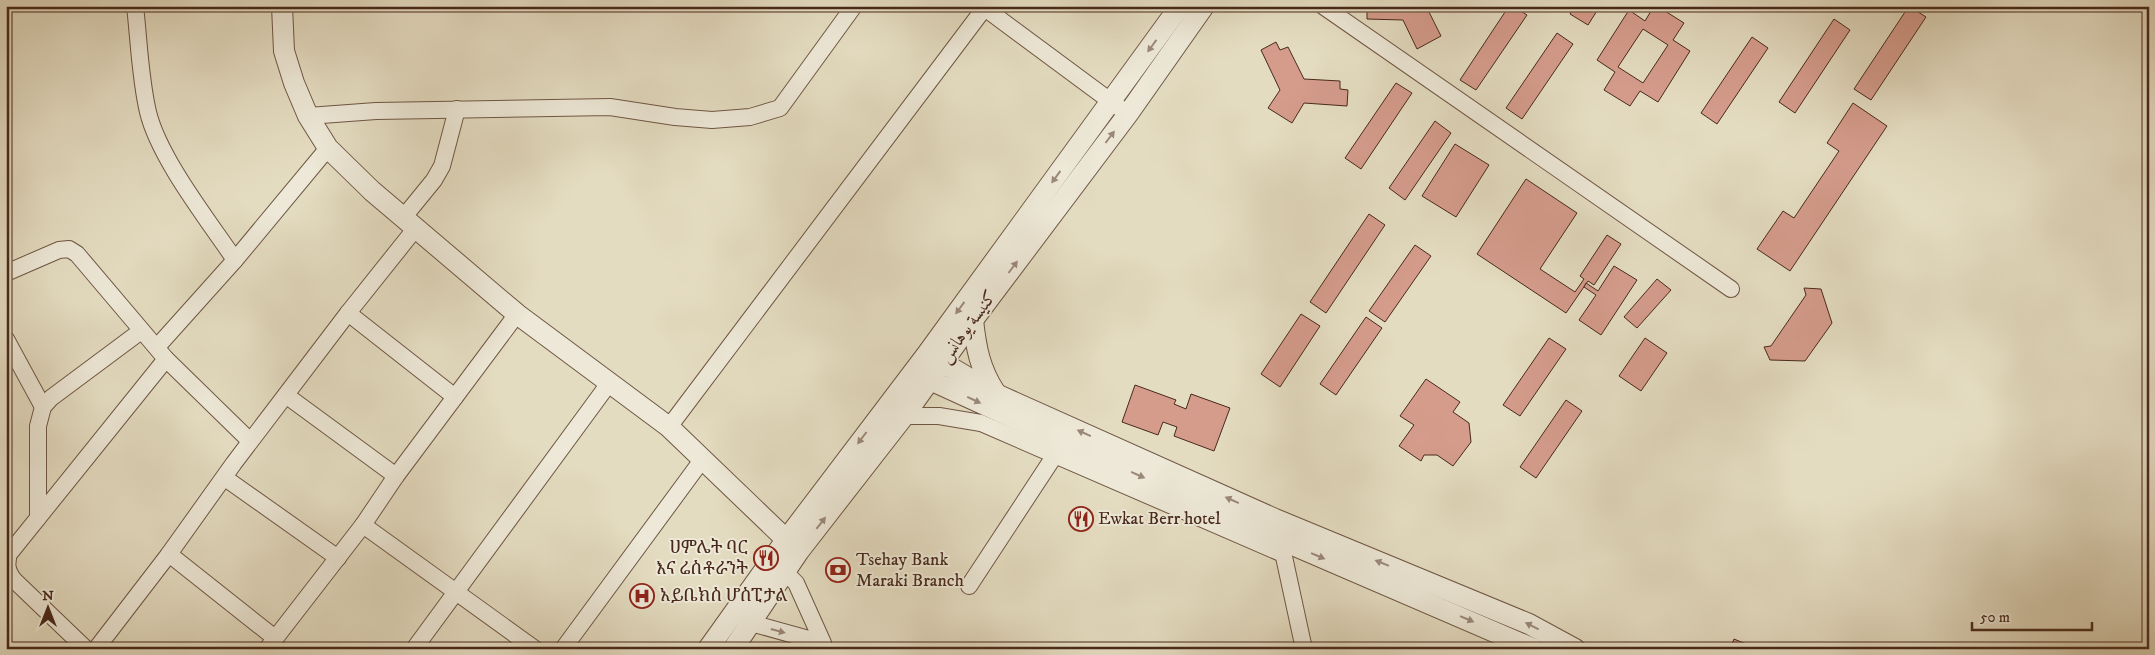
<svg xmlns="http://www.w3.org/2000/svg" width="2155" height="655" viewBox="0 0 2155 655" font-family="'IM FELL DW Pica',Amiri,'Noto Serif Ethiopic',serif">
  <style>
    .building { fill: #d59c8c; stroke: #48291b; fill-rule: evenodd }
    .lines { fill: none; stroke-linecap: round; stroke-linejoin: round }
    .minor-casing { stroke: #6f5644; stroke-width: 18 }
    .tertiary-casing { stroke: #6f5644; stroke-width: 22 }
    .minor { stroke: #ede8d7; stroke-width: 16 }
    .tertiary { stroke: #ede8d7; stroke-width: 20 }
    .oneway { fill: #9a8879 }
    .labels { text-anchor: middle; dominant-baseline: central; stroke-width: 4; stroke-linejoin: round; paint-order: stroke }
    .street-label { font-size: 18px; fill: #48291b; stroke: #ede8d7 }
    .poi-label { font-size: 18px; fill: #48291b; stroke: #ede8d7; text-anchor: start }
  </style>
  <rect width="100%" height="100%" fill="#e4dcc1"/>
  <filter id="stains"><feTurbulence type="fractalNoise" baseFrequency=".004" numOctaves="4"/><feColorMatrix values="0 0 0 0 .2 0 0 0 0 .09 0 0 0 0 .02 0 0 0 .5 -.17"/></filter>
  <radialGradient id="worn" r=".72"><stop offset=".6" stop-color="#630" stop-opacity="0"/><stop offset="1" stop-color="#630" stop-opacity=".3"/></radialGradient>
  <g class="building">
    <path d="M1367,6h59l15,30 -24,13 -14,-29 -36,-1z"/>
    <path d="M1509,6h4l14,9 -51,75 -16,-10z"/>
    <path d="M1575,6h25l-12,19 -18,-11z"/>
    <path d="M1654,6h3l27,17 -11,17 17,11 -32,51 -18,-11 -10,15 -26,-16 11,-18 -18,-12 32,-50 16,11zM1643,29l25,16 -25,38 -25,-16z"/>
    <path d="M1909,6l17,11 -55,83 -17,-11z"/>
    <path d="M1834,19l16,11 -55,83 -16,-11z"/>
    <path d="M1557,33l16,11 -51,75 -16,-11z"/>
    <path d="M1752,37l16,11 -51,76 -16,-11z"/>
    <path d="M1276,42l4,8 8,-3 16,32 36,2v8l8,1 -1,16 -43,-3 -12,20 -24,-15 12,-18 -19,-40z"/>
    <path d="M1396,83l16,10 -51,76 -16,-11z"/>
    <path d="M1853,103l34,23 -97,145 -33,-22 26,-38 11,7 45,-67 -12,-8z"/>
    <path d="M1435,121l16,12 -46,67 -16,-12z"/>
    <path d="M1455,144l34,21 -33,52 -34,-21z"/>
    <path d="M1526,179l51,34 -37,56 35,23 9,-13 -4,-3 27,-41 14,9 -27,41 -6,-4 -22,32 -89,-59z"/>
    <path d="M1369,214l16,11 -59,88 -16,-11z"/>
    <path d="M1415,245l16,11 -46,66 -16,-11z"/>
    <path d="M1614,266l23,14 -36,55 -22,-15 17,-25 -12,-8 2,-4 12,8z"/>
    <path d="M1657,279l14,11 -34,38 -13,-11z"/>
    <path d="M1804,288l17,1 11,34 -27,38 -35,-1 -6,-13 7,-1 35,-51z"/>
    <path d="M1301,314l19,12 -40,61 -19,-13z"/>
    <path d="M1366,317l16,11 -46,67 -16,-11z"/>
    <path d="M1549,338l17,11 -46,67 -17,-11z"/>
    <path d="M1645,338l22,15 -26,38 -22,-15z"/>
    <path d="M1426,379l34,23 -7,10 16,11 2,19 -18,24 -16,-11h-13l-3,6 -22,-15 15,-21 -14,-9z"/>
    <path d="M1135,385l41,15 -2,4 12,5 5,-15 39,14 -16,43 -40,-15 3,-9 -14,-5 -5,13 -36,-13z"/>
    <path d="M1566,400l16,11 -46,67 -16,-11z"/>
    <path d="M1734,639l24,10h-28z"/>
  </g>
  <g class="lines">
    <defs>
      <g id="minor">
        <path d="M135,6c4,35 5,72 13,106 11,46 60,108 87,148"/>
        <path d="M982,6l139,103"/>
        <path d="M1323,6l408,283"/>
        <path d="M308,116l68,-5 234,-4 65,10 37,3 38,-3 30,-9 74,-102"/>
        <path d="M403,218l31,-38 8,-14 15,-57"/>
        <path d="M6,273l53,-23 10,-1 8,5 89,105 84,82"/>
        <path d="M348,313l107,84"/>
        <path d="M6,339l37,68"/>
        <path d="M157,347l78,-87 93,-112"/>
        <path d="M287,396l109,80"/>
        <path d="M904,416h35l42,7 302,131"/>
        <path d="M669,427l317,-421"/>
        <path d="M225,478l113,80"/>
        <path d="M38,518v-92l5,-19 8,-9 90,-67"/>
        <path d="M363,525l172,124"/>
        <path d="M1281,543l23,106"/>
        <path d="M169,554l106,84"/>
        <path d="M969,586l86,-131"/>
        <path d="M742,617l9,6 72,20 -27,-60 -11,-11 -10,-5"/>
        <path d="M86,649l-72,-69c-7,-9 -8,-15 -5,-26l157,-195"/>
        <path d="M96,649l73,-95 65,-91 114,-150 67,-84"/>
        <path d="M267,649l96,-124 33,-49 121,-162"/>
        <path d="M414,649l196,-267"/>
        <path d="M563,649l139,-189"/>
      </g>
      <g id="tertiary">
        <path d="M282,6l2,45 10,32 14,33 20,32 44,43 145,123 152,113 126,121"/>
        <path d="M973,320c3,28 7,49 22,72"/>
        <path d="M931,356l65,38 279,125 254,105 46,25"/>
        <path d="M920,373l10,7 351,160 253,109"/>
        <path d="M708,649l78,-109 141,-186 253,-348"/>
        <path d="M733,649l66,-98 105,-135 69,-96 155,-206 76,-108"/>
      </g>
    </defs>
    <use href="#minor" class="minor-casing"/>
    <use href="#tertiary" class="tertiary-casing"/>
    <use href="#minor" class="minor"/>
    <use href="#tertiary" class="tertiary"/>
  </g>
  <defs><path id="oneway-solid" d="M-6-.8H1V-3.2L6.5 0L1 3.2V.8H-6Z" transform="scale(1.25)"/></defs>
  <g class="oneway">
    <use href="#oneway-solid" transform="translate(1152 46) rotate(126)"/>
    <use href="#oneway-solid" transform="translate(1110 137) rotate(-53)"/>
    <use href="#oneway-solid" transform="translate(1056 177) rotate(126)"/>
    <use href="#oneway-solid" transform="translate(1013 267) rotate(-53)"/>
    <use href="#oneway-solid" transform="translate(960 308) rotate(126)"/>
    <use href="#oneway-solid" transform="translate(974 400) rotate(25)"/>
    <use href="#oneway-solid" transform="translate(1084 433) rotate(-156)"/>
    <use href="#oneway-solid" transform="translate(862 438) rotate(127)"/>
    <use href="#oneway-solid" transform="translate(1138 475) rotate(24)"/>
    <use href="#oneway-solid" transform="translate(1232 500) rotate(-156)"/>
    <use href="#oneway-solid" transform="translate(821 523) rotate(-52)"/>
    <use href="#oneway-solid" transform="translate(1318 556) rotate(23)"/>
    <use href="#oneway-solid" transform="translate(1382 563) rotate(-158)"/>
    <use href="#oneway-solid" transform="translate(1467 619) rotate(23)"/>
    <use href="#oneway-solid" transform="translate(1532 626) rotate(-153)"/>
    <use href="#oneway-solid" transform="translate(778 631) rotate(15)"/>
  </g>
  <defs>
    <symbol id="restaurant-ring" viewBox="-11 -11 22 22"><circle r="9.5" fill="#ede8d7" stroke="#8f2418" stroke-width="1.5"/><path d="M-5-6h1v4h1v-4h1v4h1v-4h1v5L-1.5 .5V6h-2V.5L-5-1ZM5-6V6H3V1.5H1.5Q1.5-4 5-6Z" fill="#8f2418"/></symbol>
    <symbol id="bank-ring" viewBox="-11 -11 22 22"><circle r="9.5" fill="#ede8d7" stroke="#8f2418" stroke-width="1.5"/><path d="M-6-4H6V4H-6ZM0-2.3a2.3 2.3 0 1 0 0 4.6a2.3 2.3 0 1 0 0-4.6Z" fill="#8f2418"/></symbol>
    <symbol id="hospital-ring" viewBox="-11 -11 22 22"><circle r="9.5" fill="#ede8d7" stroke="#8f2418" stroke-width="1.5"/><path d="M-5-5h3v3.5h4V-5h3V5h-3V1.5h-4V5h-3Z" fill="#8f2418"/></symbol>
  </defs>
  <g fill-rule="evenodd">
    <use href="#restaurant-ring" x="1067" y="505" width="28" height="28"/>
    <use href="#restaurant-ring" x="752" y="544" width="28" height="28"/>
    <use href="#bank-ring" x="824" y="556" width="28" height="28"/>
    <use href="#hospital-ring" x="628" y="582" width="28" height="28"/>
  </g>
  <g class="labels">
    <g class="street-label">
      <text transform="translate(968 327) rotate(-54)">كنيسة يوهانس</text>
    </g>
    <g class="poi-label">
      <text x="1098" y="519">Ewkat Berr hotel</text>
      <text x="748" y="548" text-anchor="end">ሀምሌት ባር<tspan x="748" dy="21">እና ሬስቶራንት</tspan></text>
      <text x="856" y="560">Tsehay Bank<tspan x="856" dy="21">Maraki Branch</tspan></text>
      <text x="660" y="596">አይቤክስ ሆስፒታል</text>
    </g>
  </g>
  <rect width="2155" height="655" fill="none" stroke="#e4dcc1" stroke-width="25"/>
  <rect x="8" y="8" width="2140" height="640" fill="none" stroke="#48291b" stroke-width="2.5"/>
  <rect x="12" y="12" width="2130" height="630" fill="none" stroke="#48291b"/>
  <g transform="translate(48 608)" stroke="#ede8d7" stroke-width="4" paint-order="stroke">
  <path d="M0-4L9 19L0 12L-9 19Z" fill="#48291b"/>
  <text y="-8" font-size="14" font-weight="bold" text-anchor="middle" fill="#48291b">N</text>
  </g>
  <path d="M1972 622v8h120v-8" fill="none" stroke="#48291b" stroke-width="2.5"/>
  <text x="1980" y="622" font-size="15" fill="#48291b" stroke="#ede8d7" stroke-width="4" paint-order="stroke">50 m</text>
  <rect width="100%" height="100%" filter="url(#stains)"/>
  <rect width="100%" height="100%" fill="url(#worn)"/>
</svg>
